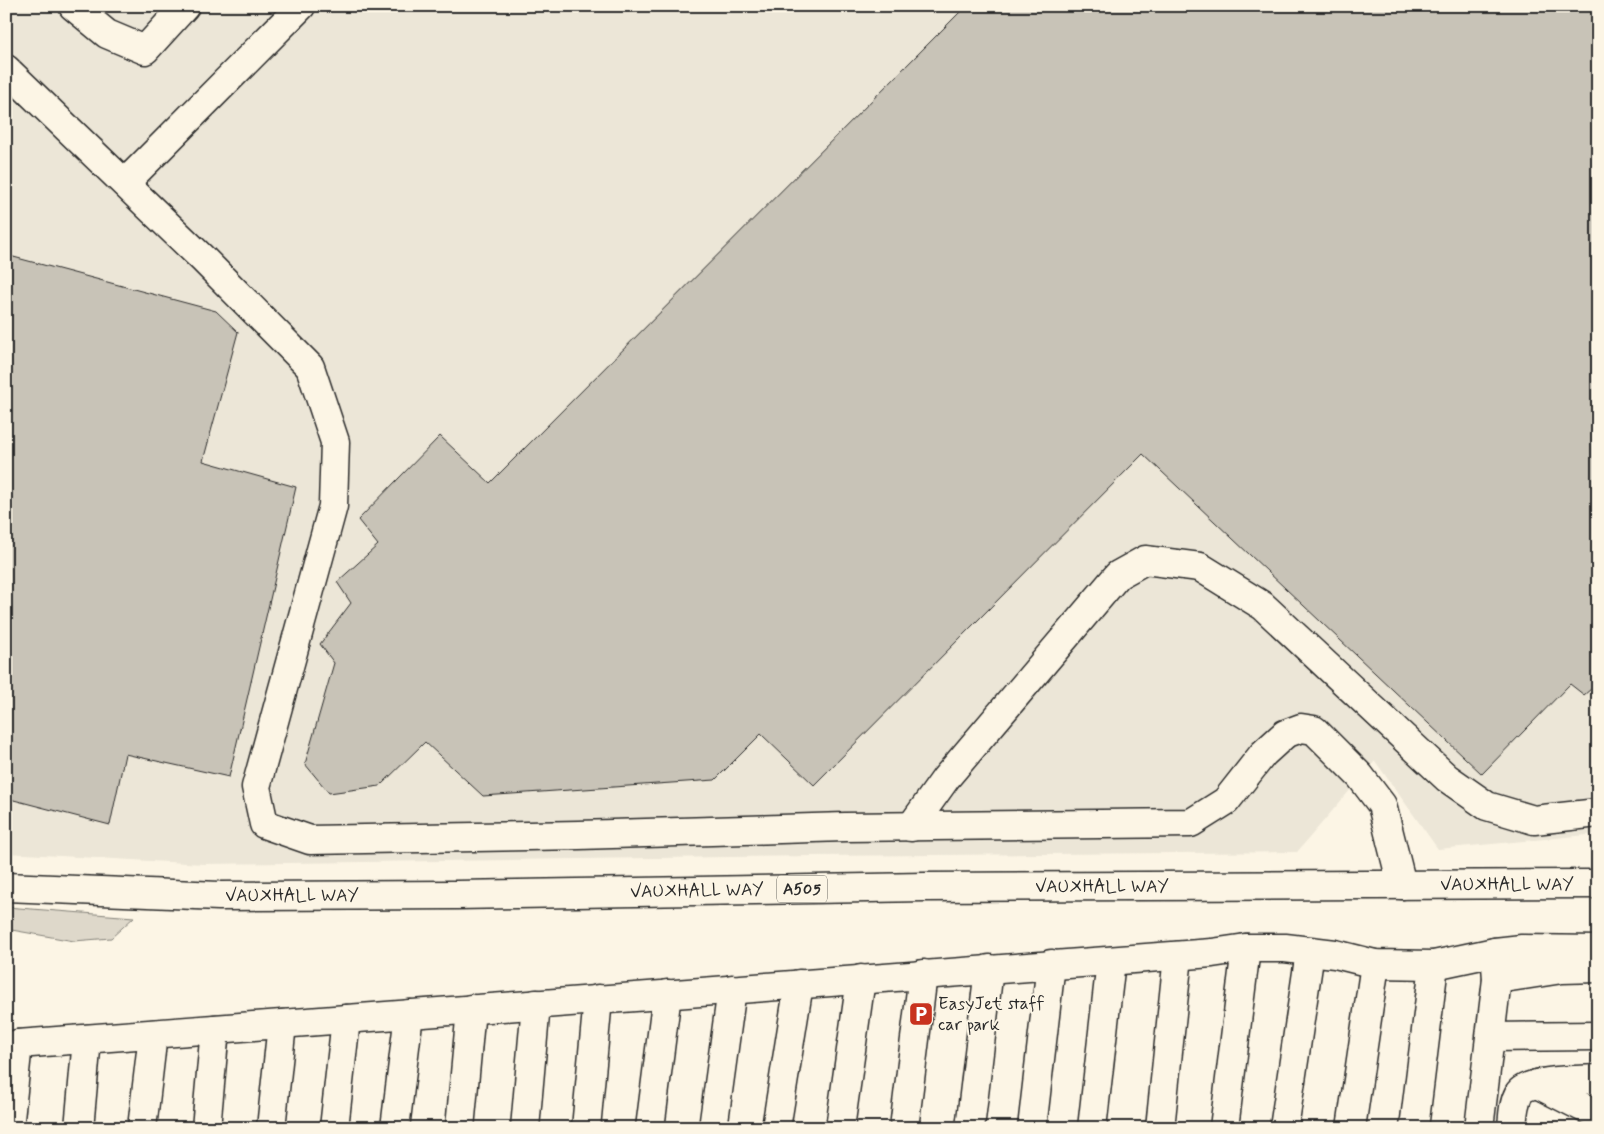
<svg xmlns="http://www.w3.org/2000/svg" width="1604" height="1134" viewBox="0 0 1604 1134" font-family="Mynerve,sans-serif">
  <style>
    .built { fill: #ece6d7 }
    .green { fill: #ded8ca; stroke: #84827a }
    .building { fill: #c8c3b7; stroke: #2b2b2b }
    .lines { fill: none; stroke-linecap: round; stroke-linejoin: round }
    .minor-casing { stroke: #2b2b2b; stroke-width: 31 }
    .major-casing { stroke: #2b2b2b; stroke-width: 31 }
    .minor { stroke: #fcf5e5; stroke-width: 28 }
    .major { stroke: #fcf5e5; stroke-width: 28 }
    .labels { text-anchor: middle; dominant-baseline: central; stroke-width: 4; stroke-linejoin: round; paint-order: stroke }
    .shield { fill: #fcf5e5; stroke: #6a6863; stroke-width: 1 }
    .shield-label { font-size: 16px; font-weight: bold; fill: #2b2b2b }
    .street-label { font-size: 18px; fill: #2b2b2b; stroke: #fcf5e5 }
    .poi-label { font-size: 18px; fill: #2b2b2b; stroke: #fcf5e5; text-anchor: start }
  </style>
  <rect width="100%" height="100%" fill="#fcf5e5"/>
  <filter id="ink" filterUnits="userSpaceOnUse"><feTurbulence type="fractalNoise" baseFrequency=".02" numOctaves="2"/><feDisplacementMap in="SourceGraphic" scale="10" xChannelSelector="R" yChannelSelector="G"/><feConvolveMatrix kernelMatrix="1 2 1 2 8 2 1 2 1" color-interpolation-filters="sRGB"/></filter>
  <g filter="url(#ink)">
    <path class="built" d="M6,6h1592v828l-160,15 -63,-88 -78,91 -484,4 -609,8 -198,-11z"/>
    <path class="green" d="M6,907l128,10 -23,21 -37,3 -68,-12z"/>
    <g class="building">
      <path d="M966,6h632v677l-14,12 -14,-11 -88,90 -339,-320 -329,331 -53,-51 -46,46 -232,16 -58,-54 -45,44 -51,7 -24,-29 29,-101 -14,-19 31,-41 -14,-21 41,-37 -20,-25 82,-84 50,47z"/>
      <path d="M6,255l210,56 22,21 -35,129 93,26 -67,290 -104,-23 -15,71 -104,-27z"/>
    </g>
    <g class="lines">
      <defs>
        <g id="minor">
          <path d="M73,6l34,28 38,16 40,-44"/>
          <path d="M6,69l197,190 107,108 25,75 -2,64 -77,281 8,37 46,16 269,-5 266,-8 346,-4 35,-22 37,-47 22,-20 16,-6 13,2 46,46 22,29 20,80"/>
          <path d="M125,183l176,-177"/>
          <path d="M911,827l35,-49 172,-203 27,-15 55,7 63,39 184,172 40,28 47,14 64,-7"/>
          <path d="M1497,979l65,-10 36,-1"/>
          <path d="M1491,1037l107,-1"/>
          <path d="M6,1048l12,-4 1194,-91 34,-5h39l50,6 40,10 59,1 61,-13 27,-3 76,1"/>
          <path d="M1537,1084l61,31"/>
          <path d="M9,1128l9,-84"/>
          <path d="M79,1128l8,-89"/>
          <path d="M142,1128l11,-94"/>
          <path d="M206,1128l9,-99"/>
          <path d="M271,1128l11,-104"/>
          <path d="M334,1128l12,-109"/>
          <path d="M395,1128l14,-114"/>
          <path d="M460,1128l11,-119"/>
          <path d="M525,1128l11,-124"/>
          <path d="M586,1128l12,-129"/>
          <path d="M650,1128l17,-134"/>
          <path d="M713,1128l19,-139"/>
          <path d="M776,1128l23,-144"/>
          <path d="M840,1128l21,-149"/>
          <path d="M904,1128l19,-154"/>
          <path d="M970,1128l19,-159"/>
          <path d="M1032,1128l19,-164"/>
          <path d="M1092,1128l19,-167"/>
          <path d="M1160,1128l18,-172"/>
          <path d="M1224,1128l22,-180"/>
          <path d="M1284,1128l26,-176"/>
          <path d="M1351,1128l24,-164"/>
          <path d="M1414,1128l20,-163"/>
          <path d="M1479,1128l18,-149 -2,-27"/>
          <path d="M1512,1128c1,-12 1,-24 7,-35 8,-14 62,-13 79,-14"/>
        </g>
        <path id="major" d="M6,887l213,9 238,-1 467,-8 674,-3"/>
      </defs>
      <use href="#minor" class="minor-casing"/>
      <use href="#major" class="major-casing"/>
      <use href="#minor" class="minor"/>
      <use href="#major" class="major"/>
    </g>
  </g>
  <defs>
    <symbol id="parking-square" viewBox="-11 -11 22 22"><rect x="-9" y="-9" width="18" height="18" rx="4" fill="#c8321e" stroke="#fcf5e5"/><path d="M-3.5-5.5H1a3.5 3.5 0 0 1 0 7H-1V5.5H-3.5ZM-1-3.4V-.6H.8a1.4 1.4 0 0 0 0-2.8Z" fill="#fff"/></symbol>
  </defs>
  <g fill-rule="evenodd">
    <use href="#parking-square" x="907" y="1000" width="28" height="28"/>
  </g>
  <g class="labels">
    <rect class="shield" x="777" y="875.5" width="50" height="27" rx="4"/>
    <g class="shield-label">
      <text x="802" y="889">A505</text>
    </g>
    <g class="street-label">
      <text x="1507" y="885">VAUXHALL WAY</text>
      <text x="1102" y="887">VAUXHALL WAY</text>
      <text transform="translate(697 891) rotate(-1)">VAUXHALL WAY</text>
      <text x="292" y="896">VAUXHALL WAY</text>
    </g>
    <g class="poi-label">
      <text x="938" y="1004">EasyJet staff<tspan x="938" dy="21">car park</tspan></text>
    </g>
  </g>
  <rect width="1604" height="1134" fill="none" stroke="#fcf5e5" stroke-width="25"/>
  <rect x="12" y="12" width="1579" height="1109" fill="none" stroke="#2b2b2b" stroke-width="2" filter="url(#ink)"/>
</svg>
